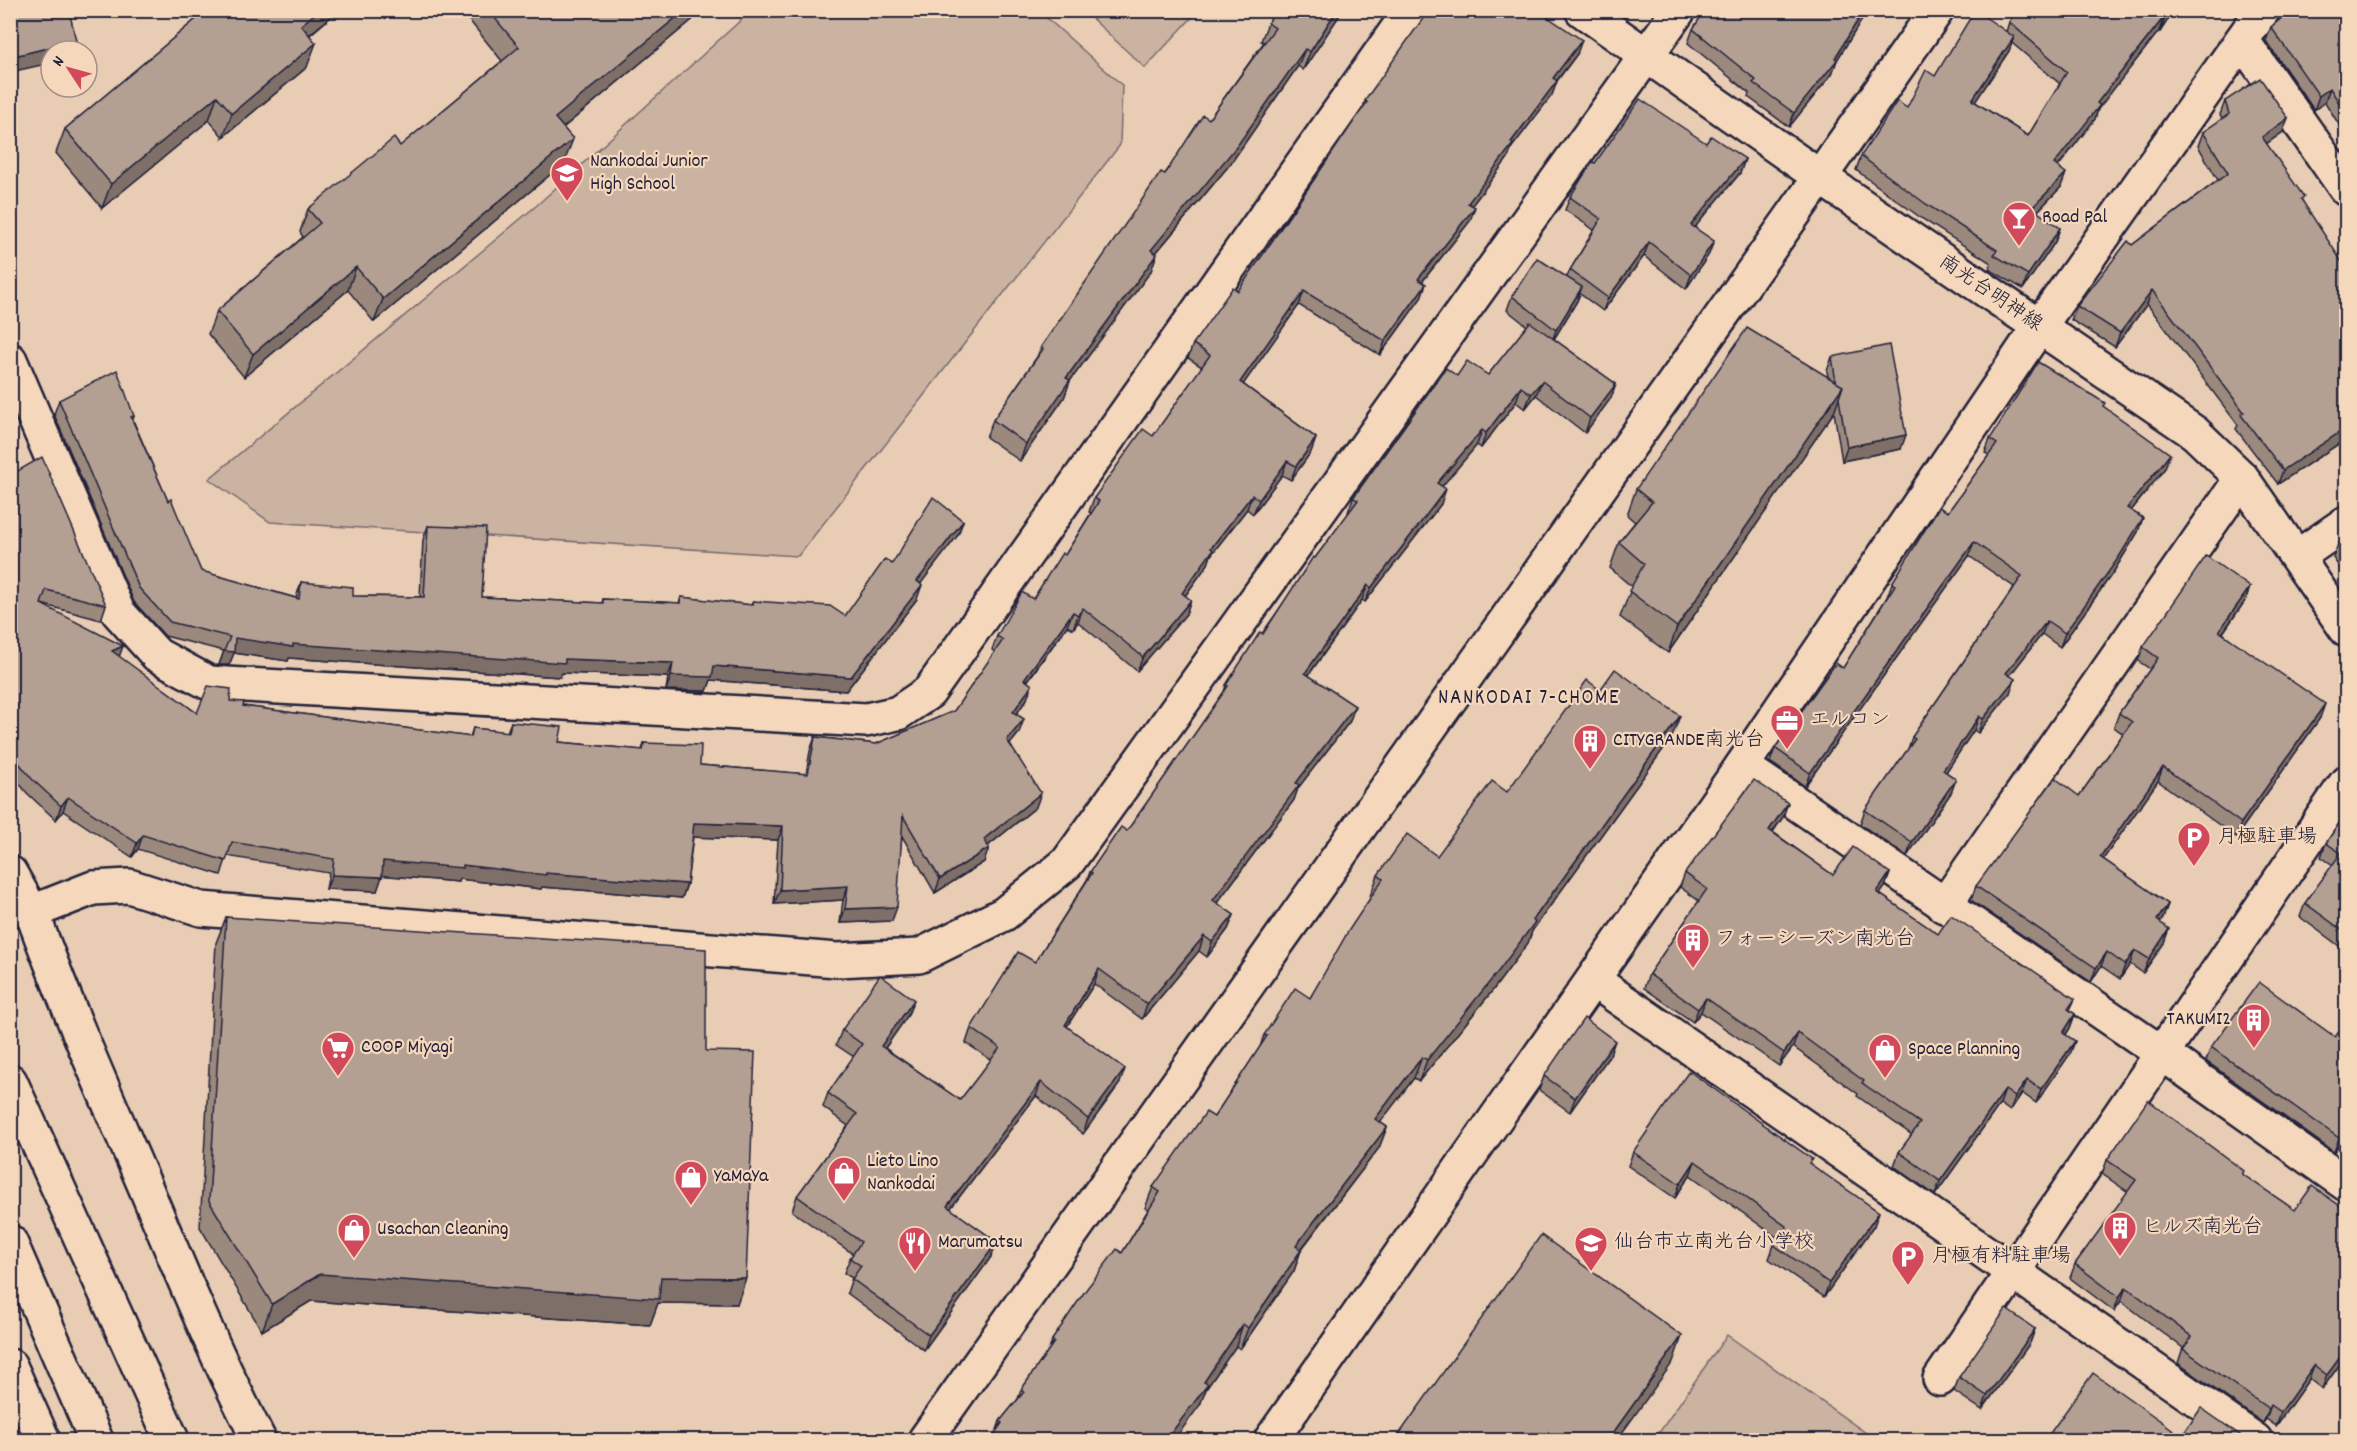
<svg xmlns="http://www.w3.org/2000/svg" width="2357" height="1451" viewBox="0 0 2357 1451" font-family="Dekko,'Klee One',sans-serif">
  <style>
    .green { fill: #cbb3a2; stroke: #766a6e; stroke-width: 1.5 }
    .lines { fill: none; stroke-linecap: round; stroke-linejoin: round }
    .street-casing { stroke: #22223b; stroke-width: 38 }
    .secondary-casing { stroke: #22223b; stroke-width: 38 }
    .street { stroke: #f5d7bb; stroke-width: 33 }
    .secondary { stroke: #f5d7bb; stroke-width: 33 }
    .wall { fill: #9b897e; stroke: #22223b; stroke-width: 1.5; fill-rule: evenodd }
    .shaded-wall { fill: #7e6f67; stroke: #22223b; stroke-width: 1.5 }
    .building { fill: #b49f93; stroke: #22223b; stroke-width: 1.5 }
    .labels { text-anchor: middle; dominant-baseline: central; stroke-width: 4.5; stroke-linejoin: round; paint-order: stroke }
    .poi-label { font-size: 20px; fill: #22223b; stroke: #f5d7bb; text-anchor: start }
    .street-label { font-size: 20px; fill: #22223b; stroke: #f5d7bb }
    .neighbourhood-label { font-size: 21px; letter-spacing: 1.5px; fill: #22223b; stroke: #f5d7bb }
  </style>
  <rect width="100%" height="100%" fill="#e8ccb3"/>
  <filter id="ink" filterUnits="userSpaceOnUse"><feTurbulence type="fractalNoise" baseFrequency=".0167" numOctaves="2"/><feDisplacementMap in="SourceGraphic" scale="12" xChannelSelector="R" yChannelSelector="G"/><feConvolveMatrix kernelMatrix="1 2 1 2 8 2 1 2 1" color-interpolation-filters="sRGB"/></filter>
  <g filter="url(#ink)">
    <g class="green">
      <path d="M751,11h288l83,74 -2,60 -322,411 -528,-34 -61,-43 327,-273z"/>
      <path d="M1084,11h114l-53,57z"/>
      <path d="M1727,1335l149,105h-222z"/>
    </g>
    <g class="lines">
      <defs>
        <g id="street">
          <path d="M1582,10l238,167 375,256 47,45 104,151"/>
          <path d="M2242,40l104,149"/>
          <path d="M1820,177l117,-167"/>
          <path d="M10,360l108,252 39,43 52,28 657,37 32,-7 31,-21 482,-682"/>
          <path d="M2297,557l49,-34"/>
          <path d="M1742,766l421,288 183,130"/>
          <path d="M10,873l22,39 61,-24 36,-2 72,23 636,51 82,-4 85,-42 63,-51 612,-853"/>
          <path d="M1944,906l298,-428"/>
          <path d="M32,912c34,94 75,186 115,279 35,84 70,168 112,249"/>
          <path d="M1593,980l662,460"/>
          <path d="M10,1366l33,74"/>
          <path d="M1940,1379l406,-596"/>
          <path d="M1271,1440l471,-674 297,-439 224,-317"/>
        </g>
        <g id="secondary">
          <path d="M10,1081l162,359"/>
          <path d="M10,1242l86,198"/>
          <path d="M925,1440l895,-1263"/>
        </g>
      </defs>
      <use href="#street" class="street-casing"/>
      <use href="#secondary" class="secondary-casing"/>
      <use href="#street" class="street"/>
      <use href="#secondary" class="secondary"/>
    </g>
    <g class="wall">
      <path d="M207,10h132l-29,25 -3,32 -84,70 -14,-17 -107,88 -46,-55 9,-24z"/>
      <path d="M461,10h243l-141,118 1,35 -190,159 -26,-32 -104,87 -36,-43 9,-23 86,-74 -3,-5 8,-23 92,-63 102,-85z"/>
      <path d="M1343,10l-40,60 -5,-4 -67,97 -75,90 -5,18 -81,110 -6,17 -44,63 -34,-24 7,-17 44,-63 4,-10 124,-173 44,-55 55,-77 -3,-1 7,-18z"/>
      <path d="M1705,10h163l-31,50 -5,14 -43,53 -41,-30 1,-4 -61,-50 5,-14z"/>
      <path d="M2174,10l-14,22 -1,-1 -61,78 -3,10 -37,48 3,20 -24,25 23,16 -5,14 -32,47 -34,-20 2,-6 -70,-45 -65,-48 5,-14 46,-48 28,-32 71,-44 3,-10zM2012,43l48,41 -32,52 -53,-34 34,-51z"/>
      <path d="M2346,10v126l-21,-34 -11,8 -48,-69 5,-14z"/>
      <path d="M1577,54l-20,27 -5,14 -40,52 -4,11 -36,47 -2,16 -48,61 -1,16 -41,57 -81,-50 -56,79 73,54 -5,14 -20,28 -9,-5 -29,39 -6,-5 -36,46 -3,9 -23,32 1,18 -49,57 -59,-49 -5,7 -6,-3 -40,56v17l-11,15 3,19 -9,11 26,63 -48,39 -4,16 -49,31 -33,-57 -10,85 -52,2 3,-23 -69,4 4,-64 -85,-3 -6,47 -5,14 -140,-11 -1,2 -82,-10 -1,3 -76,-7 -5,16 -51,-2 3,-16 -102,-17 -6,19 -83,-26 -6,8 -69,-46 -7,9 -29,-27 -17,-21v-314l6,14 90,133 -5,15 -60,-16 78,53 78,56 33,-12 13,5 227,31 3,-9 34,4 4,-10 48,20 83,8 2,-7 56,22 106,9 4,-23 5,-14 61,7 78,-33 41,-59 -3,-2 5,-14 36,-37 32,-44 26,-42 -2,-1 5,-14 59,-62 49,-69 -14,-9 5,-14 45,-53 125,-183 2,-7z"/>
      <path d="M2225,101l58,31 -17,12 37,58 43,237 -68,45 -42,-55 2,-4 -91,-121 -32,43 -44,-27 6,-14 55,-61 86,-65 -20,-34 5,-14 19,-13 -2,-4z"/>
      <path d="M1706,143l39,16 -5,14 -45,54 14,27 -23,35 -42,-33 -41,55 -23,-17 -3,7 -23,38 62,45 -5,14 -26,35 -49,-38 -11,14 -9,-7 -35,46 -4,-3 -35,41 -1,18 -76,98 -3,-2 -54,76 42,45 -52,67 -4,12 -77,103 17,12 -6,14 -21,28 -8,-6 -57,68 -48,-35 -27,42 53,57 -37,51 -47,-38 -86,113 47,33 -6,15 -67,93 -77,-57 5,-15 -8,-5 6,-15 3,-4 -61,-43 5,-15 51,-70 -25,-19 5,-14 26,-36 -18,-12 6,-15 66,-15 -23,33 75,52 31,-40 -25,-17 5,-15 64,-66 52,-82 3,-8 37,-41 97,-139 2,-7 89,-127 34,-45 -1,-1 5,-14 104,-122 31,-1 39,-49 -20,-16 5,-14 55,-19 3,-7 24,-40 -29,-20 5,-13 25,-34z"/>
      <path d="M1832,357l69,92 -59,12 -8,-49 -166,241 -48,-36 12,-30 -22,-19 9,-26 16,-20 -8,-7 9,-26 192,-112 -1,-6z"/>
      <path d="M59,400l75,16 -1,4 35,81 33,70 95,27 5,-16 52,14 67,1 3,-57 5,-14 54,71 120,6 1,-4 76,4 2,-6 70,8 2,-4 92,15 47,-52 71,-43 -5,14 -38,49 -3,15 -71,92 -135,-11 -4,11 -41,-1 2,-13 -106,-4 -2,4 -271,-19 -1,3 -54,-8 -5,12h-10l5,-14 -59,-15 -31,-34 -80,-188z"/>
      <path d="M2103,407l62,61 -34,43 7,21 -24,39 -54,76 -18,-13 -32,41v18l-32,40 -4,-3 -28,42 10,7 -5,14 -44,63 -47,-32 5,-14 43,-61 4,-12 102,-150 -45,-31 -164,230 -35,-24 5,-14 68,-80 44,-71 5,-14 56,-71 41,-57 -4,-2 5,-14z"/>
      <path d="M2346,538v39l-13,-19 5,-14z"/>
      <path d="M2250,587l-5,14 -22,32 97,85 -84,119 -78,-56 -55,78 65,45 -5,14 -3,4 4,21 -21,30 -13,-9 -10,15 -19,-13 -10,16 -120,-82 5,-14 103,-90 44,-62 -9,-7 5,-14 31,-44 -12,-8 5,-14z"/>
      <path d="M1600,690l72,47 -140,194 -4,12 -35,47 -74,91 -5,-3 -34,44 7,5 -8,21 -78,102 -7,21 -54,78 -4,-3 -30,43 -6,16 -204,28 4,-12 18,-22 3,-9 28,-40 3,-10 70,-87 26,-43 -3,-2 8,-21 61,-70 46,-70 4,-12 46,-37 61,-101 -1,-1 8,-21 59,-19 70,-64z"/>
      <path d="M2346,813v138l-46,-34 5,-14 28,-38 -12,-8 5,-14z"/>
      <path d="M1783,817l-10,15 60,43 57,-2 -5,14 -5,7 58,40 137,65 -5,11 5,4 -5,14 -4,7 9,6 -5,13 -34,49 -14,-10 -12,18 -10,-7 -65,91 -41,-29 5,-14 13,-17 -55,-39 1,-2 -65,-47 -14,19 -78,-54 -8,10 -49,-34 5,-14 50,-73 -19,-14 5,-14z"/>
      <path d="M226,917l480,134 31,253 -79,-1 -8,22 -339,-24 -49,30 -62,-104 16,-284z"/>
      <path d="M2335,1037l11,97 -12,18 -128,-91 5,-14z"/>
      <path d="M1610,1055l-40,57 -31,-22 5,-14z"/>
      <path d="M1633,1152l177,12 64,62 -50,71 -55,-38 5,-14 5,-6 -89,-64 -15,23 -47,-32z"/>
      <path d="M2107,1160l136,14 103,182 -24,33 -13,-10 -33,47 -10,-7 -3,4 -85,-60 5,-15 -62,-47 -7,10 -44,-33 5,-14 53,-72 -26,-18z"/>
      <path d="M2035,1329l-5,14 -48,67 -28,-19 5,-14z"/>
      <path d="M2048,1436h134l65,4h-200z"/>
    </g>
    <g class="shaded-wall">
      <path d="M319,10h20l-47,39 9,-24z"/>
      <path d="M685,10h19l-157,131 8,-23z"/>
      <path d="M1337,10h6l-40,60 7,-18z"/>
      <path d="M1864,10h4l-31,50 -5,14 -43,53 5,-14 41,-55z"/>
      <path d="M2170,10h4l-14,22 5,-14z"/>
      <path d="M2164,17l-5,14 -61,78 -3,10 -46,59 5,-14 43,-61z"/>
      <path d="M2014,37l-5,14 -42,63 5,-14z"/>
      <path d="M1582,40l-5,14 -29,38 5,-14z"/>
      <path d="M76,41l-3,10h-22v12l-41,9v-15z"/>
      <path d="M316,43l-9,24 -84,70 9,-24z"/>
      <path d="M1305,49l-7,17 -67,97 -87,104 7,-17z"/>
      <path d="M1557,81l-5,14 -40,52 -4,11 -45,59 5,-14 43,-61z"/>
      <path d="M2330,88l-5,14 -11,8 5,-14z"/>
      <path d="M217,96l-8,24 -107,88 9,-24z"/>
      <path d="M2288,118l-5,14 -27,19 6,-14z"/>
      <path d="M573,139l-9,24 -190,159 9,-23z"/>
      <path d="M1745,159l-5,14 -54,65 5,-13z"/>
      <path d="M2066,173l-5,14 -34,35 5,-14z"/>
      <path d="M1475,207l-5,14 -57,72 5,-14z"/>
      <path d="M2060,228l-5,14 -32,47 5,-14z"/>
      <path d="M1714,241l-5,13 -23,35 5,-14z"/>
      <path d="M1649,242l-5,14 -41,55 5,-13z"/>
      <path d="M1157,254l-6,17 -81,110 -6,17 -44,63 6,-17 40,-66z"/>
      <path d="M356,267l-8,23 -104,87 9,-23z"/>
      <path d="M1426,284l-5,14 -41,57 5,-14z"/>
      <path d="M1582,287l-5,14 -26,43 5,-14z"/>
      <path d="M2152,290l-5,14 -32,43 5,-14z"/>
      <path d="M1304,291l-5,14 -64,91 5,-14z"/>
      <path d="M1542,381l-6,14 -11,14 6,-15z"/>
      <path d="M1616,384l-5,14 -26,35 5,-15z"/>
      <path d="M1843,386l-9,26 -166,241 9,-26z"/>
      <path d="M1521,387l-5,15 -35,46 5,-15z"/>
      <path d="M2346,428v11l-68,45 5,-14z"/>
      <path d="M1482,430l-5,15 -45,53 5,-15z"/>
      <path d="M1906,435l-5,14 -59,12 5,-14z"/>
      <path d="M1316,438l-5,14 -20,28 5,-14z"/>
      <path d="M2170,454l-5,14 -43,54 5,-14z"/>
      <path d="M1287,461l-5,14 -29,39 6,-14z"/>
      <path d="M1446,489l-5,15 -76,98 6,-14z"/>
      <path d="M1252,495l-5,14 -36,46 -3,9 -31,43 5,-14 29,-45z"/>
      <path d="M2143,518l-5,14 -24,39 -54,76 5,-14z"/>
      <path d="M963,521l-5,14 -46,60 5,-14z"/>
      <path d="M1974,542l-5,14 -164,230 5,-13z"/>
      <path d="M922,585l-5,14 -71,92 -135,-11 -4,11 -41,-1 5,-14 43,-10 137,11z"/>
      <path d="M1368,585l-6,15 -63,88 6,-15z"/>
      <path d="M2250,587l-5,14 -31,44 5,-14z"/>
      <path d="M1191,600l-5,14 -49,57 6,-14z"/>
      <path d="M1083,608l-5,14 -5,7 5,-14z"/>
      <path d="M1073,612l-6,14 -49,67 6,-14z"/>
      <path d="M2047,621l-5,13 -41,53 5,-14z"/>
      <path d="M235,638l58,6 272,15 108,4 -5,14 -106,-4 -2,4 -271,-19 -1,3 -54,-8 -5,12h-10l5,-14z"/>
      <path d="M123,646l-5,14 -6,-9z"/>
      <path d="M2015,679l-5,14 -32,40 5,-14z"/>
      <path d="M1032,685l-5,14 -19,27 5,-14z"/>
      <path d="M2325,704l-5,14 -84,119 5,-14z"/>
      <path d="M1355,706l-5,15 -52,67 -4,12 -86,115 5,-15 83,-117z"/>
      <path d="M1680,716l-8,21 -140,194 -4,12 -35,47 -74,91 8,-21 106,-140z"/>
      <path d="M1979,716l-5,14 -36,54 5,-14z"/>
      <path d="M1024,719l-5,14 -17,21 5,-14z"/>
      <path d="M2163,767l-5,14 -63,90 5,-14z"/>
      <path d="M1956,779l-5,14 -44,63 5,-14z"/>
      <path d="M1041,793l-5,14 -57,46 5,-14z"/>
      <path d="M68,797l-5,14 -7,9 5,-14z"/>
      <path d="M1788,803l-5,14 -19,27 5,-14z"/>
      <path d="M694,823l89,3 -5,14 -89,-3z"/>
      <path d="M143,835l-5,14 -6,8 5,-14z"/>
      <path d="M989,848l-5,14 -49,31 5,-14z"/>
      <path d="M383,861l80,4 83,8 141,11 -5,14 -140,-11 -1,2 -82,-10 -1,3 -80,-7z"/>
      <path d="M1890,873l-5,14 -13,18 5,-13z"/>
      <path d="M332,875l50,2 -5,14 -51,-2z"/>
      <path d="M848,886l-5,14 -69,4 6,-14z"/>
      <path d="M2168,904l-5,14 -11,16 5,-14z"/>
      <path d="M897,907l-5,14 -52,2 5,-14z"/>
      <path d="M1234,915l-6,14 -21,28 5,-15z"/>
      <path d="M2169,929l-5,14 -21,30 6,-14z"/>
      <path d="M1204,936l-5,15 -57,68 5,-15z"/>
      <path d="M2135,950l-5,14 -10,15 5,-14z"/>
      <path d="M2107,952l-6,14 -10,16 5,-14z"/>
      <path d="M1099,969l-5,15 -35,55 6,-14z"/>
      <path d="M1706,998l-5,14 -8,10 5,-13z"/>
      <path d="M914,1000l-6,15 -32,46 5,-15z"/>
      <path d="M2075,1014l-5,14 -12,18 5,-13z"/>
      <path d="M1798,1033l-5,14 -14,19 5,-13z"/>
      <path d="M1615,1041l-5,14 -40,57 5,-14z"/>
      <path d="M2075,1041l-5,13 -34,49 5,-14z"/>
      <path d="M1422,1057l-8,21 -47,62 8,-21z"/>
      <path d="M1125,1069l-5,14 -37,51 5,-15z"/>
      <path d="M2027,1080l-5,13 -12,18 5,-14z"/>
      <path d="M1041,1082l-5,14 -95,125 6,-15z"/>
      <path d="M2005,1090l-5,14 -65,91 5,-14z"/>
      <path d="M1387,1127l-8,21 -81,105 -2,-7 10,-14z"/>
      <path d="M2346,1127v7l-12,18 5,-14z"/>
      <path d="M1695,1161l-5,14 -15,23 5,-14z"/>
      <path d="M1879,1212l-5,14 -50,71 5,-14z"/>
      <path d="M997,1242l-6,15 -67,93 5,-15z"/>
      <path d="M1301,1250l-7,21 -54,78 8,-21z"/>
      <path d="M320,1274l341,3 85,1 -9,26 -79,-1 -8,22 -339,-24 -49,30 10,-27z"/>
      <path d="M2126,1287l-5,14 -7,10 5,-14z"/>
      <path d="M1243,1324l-7,22 -30,43 -6,16 -26,35h-8l38,-58z"/>
      <path d="M2035,1329l-5,14 -48,67 5,-14z"/>
      <path d="M1682,1336l-9,26 -56,78h-9z"/>
      <path d="M2346,1349v7l-24,33 5,-14z"/>
      <path d="M2314,1365l-5,14 -33,47 5,-14z"/>
      <path d="M2271,1405l-5,14 -3,4 6,-14z"/>
    </g>
    <g class="building">
      <path d="M10,10h59l7,31 -66,16z"/>
      <path d="M207,10h112l-18,15 15,18 -84,70 -15,-17 -106,88 -46,-55z"/>
      <path d="M488,10h197l-130,108 18,21 -190,160 -27,-32 -103,87 -36,-43 103,-88 -12,-14 86,-71 6,8 119,-99z"/>
      <path d="M1276,10h61l-27,42 -5,-3 -68,97 -86,104 6,4 -91,124 4,2 -44,64 -33,-24 50,-71 -2,-2 120,-175 4,2 38,-59 6,4 66,-91 -7,-5z"/>
      <path d="M1429,10h108l45,30 -29,38 4,3 -46,61 2,2 -45,59 7,4 -57,72 8,5 -41,57 -81,-50 -64,91 76,56 -20,28 -9,-5 -28,39 -7,-5 -41,53 2,2 -31,43 9,7 -48,57 -60,-49 -5,7 -5,-3 -49,67 8,6 -19,27 11,7 -17,21 34,53 -57,46 5,9 -49,31 -37,-63 -6,91 -52,2 3,-23 -68,4 3,-64 -89,-3 -7,61 -141,-11v2l-83,-10v3l-80,-7 -1,16 -50,-2 2,-16 -102,-17 -6,19 -83,-26 -6,8 -69,-46 -7,9 -29,-27 -22,-27v-294l6,14 26,-15 64,148 -60,-15 -5,14 82,42 -11,5 85,62 11,-27 23,3 -1,12 14,1 -1,4 228,31 2,-9 36,4 2,-10 51,5 -3,15 84,8 1,-7 57,2 -1,20 108,9 7,-37 61,7 78,-33 49,-71 -6,-4 25,-44 11,7 29,-46 3,2 34,-54 -5,-3 49,-69 10,7 57,-81 -17,-11 40,-57 5,4 129,-189 -2,-1 3,-5z"/>
      <path d="M1705,10h159l-29,48 2,2 -43,53 -41,-30 3,-3 -63,-51z"/>
      <path d="M1975,10l39,27 -42,63 56,36 39,-64 -58,-50 8,-12h153l-5,8 -1,-1 -67,86 3,2 -46,59 12,9 -34,35 28,20 -32,47 -34,-20 3,-5 -71,-46 -65,-48 36,-55 10,7 19,-38 9,6z"/>
      <path d="M2291,10h55v104l-16,-26 -11,8 -48,-69z"/>
      <path d="M2260,78l28,40 -26,19 42,60 -3,2 45,69v160l-63,42 -42,-55 3,-3 -92,-122 -32,43 -43,-27 51,-65 4,4 96,-72 -25,-41 26,-18 -4,-13z"/>
      <path d="M1640,99l66,44 5,-7 34,23 -54,66 23,16 -23,34 -42,-33 -41,56 -38,-28 31,-51 -31,-22 22,-35 3,1z"/>
      <path d="M1537,258l45,29 -26,43 -44,-34z"/>
      <path d="M1530,322l86,62 -26,34 -48,-37 -11,13 -10,-7 -35,46 -4,-3 -45,53 9,6 -75,99 -3,-3 -63,88 50,33 -59,77 3,2 -86,115 21,15 -22,27 -8,-6 -57,68 -48,-35 -34,56 60,44 -37,50 -47,-37 -94,124 50,36 -68,93 -77,-56 9,-13 -11,-8 11,-16 -64,-46 60,-82 -29,-21 34,-49 -20,-14 38,-55 34,25 -33,46 79,54 40,-52 -29,-20 47,-76 17,10 57,-89 -2,-1 31,-45 6,4 101,-145 -2,-1 34,-53 3,2 50,-77 2,1 43,-58 -5,-2 93,-130 11,8 10,-15 21,14z"/>
      <path d="M1747,328l96,58 -166,241 -48,-36 15,-27 -25,-22 33,-40 -16,-13z"/>
      <path d="M1889,345l17,90 -59,12 -8,-49 4,-12 -7,-4 -4,-25z"/>
      <path d="M2038,362l67,41 -2,3 67,48 -43,54 16,10 -24,39 -54,76 -18,-12 -41,52 9,6 -32,40 -4,-3 -36,54 13,9 -44,63 -47,-32 50,-71 -3,-2 110,-161 -48,-34 -164,231 -35,-25 61,-85 7,5 52,-83 -3,-2 47,-76 9,5 49,-68 -7,-5z"/>
      <path d="M117,370l17,46 -3,1 37,84 3,-2 30,72 98,28 2,-17 52,5v9l71,1 4,-71 58,2 -4,69 121,6v-4l78,4v-6l71,8 1,-4 77,5 15,10 40,-57 7,5 41,-67 30,24 -46,60 5,4 -71,92 -137,-11 -2,11 -41,-1 2,-13 -108,-4v4l-272,-19v3l-58,-9 -1,14 -10,-1 6,-14 -60,-15 -31,-34 -80,-188z"/>
      <path d="M2346,538v18l-8,-12z"/>
      <path d="M2206,556l44,31 -31,44 106,73 -84,119 -78,-56 -63,90 68,47 -11,16 12,9 -20,30 -14,-9 -10,15 -18,-13 -11,16 -120,-82 79,-108 24,18 53,-74 -13,-9 39,-55 -15,-11z"/>
      <path d="M1615,669l65,47 -147,204 2,2 -35,47 -73,91 -5,-3 -47,62 12,8 -81,105 -10,14 5,4 -53,78 -5,-4 -39,58 4,2 -42,56h-176l12,-17 -2,-2 24,-29 -3,-2 33,-48 -2,-2 33,-49 32,-42 5,4 38,-61 -7,-5 53,-75 8,5 53,-81 -3,-1 31,-47 15,10 39,-68 34,-51 -5,-4 29,-41 30,22 55,-75 15,11 80,-112 13,10z"/>
      <path d="M1754,780l34,23 -19,27 64,45 20,-28 37,26 -13,19 61,42 13,-19 124,84 -7,10 7,5 -12,19 12,8 -34,48 -14,-9 -12,17 -10,-7 -65,91 -41,-29 21,-29 -58,-40 2,-2 -66,-48 -14,20 -78,-55 -8,11 -49,-35 58,-85 -22,-16z"/>
      <path d="M2346,813v120l-41,-30 36,-50 -15,-10z"/>
      <path d="M226,917l480,32v102l49,1 -9,226 -85,-1 -2,22 -339,-25 -48,30 -63,-103z"/>
      <path d="M2259,982l76,55 11,-15v105l-7,11 -128,-91z"/>
      <path d="M1584,1018l31,23 -40,57 -31,-22z"/>
      <path d="M1689,1071l123,88 -3,4 70,49 -50,71 -55,-38 13,-18 -92,-66 -15,23 -47,-32z"/>
      <path d="M2148,1100l96,71 -2,3 53,36 17,-24 34,24v139l-19,26 -13,-10 -33,47 -10,-7 -2,4 -86,-60 9,-12 -66,-50 -7,10 -44,-33 61,-84 -29,-20z"/>
      <path d="M1541,1235l141,101 -74,104h-213z"/>
      <path d="M2006,1309l29,20 -48,67 -28,-19z"/>
      <path d="M2093,1373l89,63 19,-28 46,32h-192l-7,-4z"/>
    </g>
  </g>
  <defs>
    <symbol id="school-pin" viewBox="-11 -11 22 30"><path d="M0 17L-7.5 6A9.5 9.5 0 1 1 7.5 6Z" fill="#d1495b" stroke="#f5d7bb"/><path d="M0-5L7-2L0 1L-7-2ZM-4 1L0 2.5L4 1V4Q0 6-4 4Z" fill="#fff"/></symbol>
    <symbol id="bar-pin" viewBox="-11 -11 22 30"><path d="M0 17L-7.5 6A9.5 9.5 0 1 1 7.5 6Z" fill="#d1495b" stroke="#f5d7bb"/><path d="M-6-5H6L.8 .8V4.5H3.5V6h-7V4.5H-.8V.8Z" fill="#fff"/></symbol>
    <symbol id="office-pin" viewBox="-11 -11 22 30"><path d="M0 17L-7.5 6A9.5 9.5 0 1 1 7.5 6Z" fill="#d1495b" stroke="#f5d7bb"/><path d="M-6-3h4V-5.5h4V-3h4V5H-6ZM-1-4.5V-3h2v-1.5ZM-6 0V1H6V0Z" fill="#fff"/></symbol>
    <symbol id="building-pin" viewBox="-11 -11 22 30"><path d="M0 17L-7.5 6A9.5 9.5 0 1 1 7.5 6Z" fill="#d1495b" stroke="#f5d7bb"/><path d="M-4-6H4V6H1V3H-1V6H-4ZM-2.5-4.3h1.7v1.8h-1.7ZM.8-4.3h1.7v1.8H.8ZM-2.5-1h1.7V.8h-1.7ZM.8-1h1.7V.8H.8Z" fill="#fff"/></symbol>
    <symbol id="parking-pin" viewBox="-11 -11 22 30"><path d="M0 17L-7.5 6A9.5 9.5 0 1 1 7.5 6Z" fill="#d1495b" stroke="#f5d7bb"/><path d="M-3.5-5.5H1a3.5 3.5 0 0 1 0 7H-1V5.5H-3.5ZM-1-3.4V-.6H.8a1.4 1.4 0 0 0 0-2.8Z" fill="#fff"/></symbol>
    <symbol id="supermarket-pin" viewBox="-11 -11 22 30"><path d="M0 17L-7.5 6A9.5 9.5 0 1 1 7.5 6Z" fill="#d1495b" stroke="#f5d7bb"/><path d="M-6-5.5h2.5l.6 2H6L4.5 2H-2.5L-4.4-4H-6ZM-1.5 3.2a1.3 1.3 0 1 0 .1 0ZM3 3.2a1.3 1.3 0 1 0 .1 0Z" fill="#fff"/></symbol>
    <symbol id="shop-pin" viewBox="-11 -11 22 30"><path d="M0 17L-7.5 6A9.5 9.5 0 1 1 7.5 6Z" fill="#d1495b" stroke="#f5d7bb"/><path d="M-5-2.5h2.3a2.7 3.5 0 0 1 5.4 0H5L5.5 6h-11ZM-1.5-2.5h3a1.5 2.3 0 0 0-3 0Z" fill="#fff"/></symbol>
    <symbol id="restaurant-pin" viewBox="-11 -11 22 30"><path d="M0 17L-7.5 6A9.5 9.5 0 1 1 7.5 6Z" fill="#d1495b" stroke="#f5d7bb"/><path d="M-5-6h1v4h1v-4h1v4h1v-4h1v5L-1.5 .5V6h-2V.5L-5-1ZM5-6V6H3V1.5H1.5Q1.5-4 5-6Z" fill="#fff"/></symbol>
  </defs>
  <g fill-rule="evenodd">
    <use href="#school-pin" x="548" y="154" width="38" height="52"/>
    <use href="#bar-pin" x="2000" y="199" width="38" height="52"/>
    <use href="#office-pin" x="1768" y="702" width="38" height="52"/>
    <use href="#building-pin" x="1571" y="722" width="38" height="52"/>
    <use href="#parking-pin" x="2175" y="819" width="38" height="52"/>
    <use href="#building-pin" x="1674" y="921" width="38" height="52"/>
    <use href="#building-pin" x="2235" y="1001" width="38" height="52"/>
    <use href="#supermarket-pin" x="319" y="1029" width="38" height="52"/>
    <use href="#shop-pin" x="1866" y="1031" width="38" height="52"/>
    <use href="#shop-pin" x="825" y="1154" width="38" height="52"/>
    <use href="#shop-pin" x="672" y="1158" width="38" height="52"/>
    <use href="#building-pin" x="2101" y="1209" width="38" height="52"/>
    <use href="#shop-pin" x="335" y="1211" width="38" height="52"/>
    <use href="#restaurant-pin" x="896" y="1224" width="38" height="52"/>
    <use href="#school-pin" x="1572" y="1224" width="38" height="52"/>
    <use href="#parking-pin" x="1889" y="1238" width="38" height="52"/>
  </g>
  <g class="labels">
    <g class="poi-label">
      <text x="590" y="162">Nankodai Junior<tspan x="590" dy="23">High School</tspan></text>
      <text x="2042" y="218">Road Pal</text>
      <text x="1810" y="721">エルコン</text>
      <text x="1613" y="741">CITYGRANDE南光台</text>
      <text x="2217" y="838">月極駐車場</text>
      <text x="1716" y="940">フォーシーズン南光台</text>
      <text x="2231" y="1020" text-anchor="end">TAKUMI2</text>
      <text x="361" y="1048">COOP Miyagi</text>
      <text x="1908" y="1050">Space Planning</text>
      <text x="867" y="1162">Lieto Lino<tspan x="867" dy="23">Nankodai</tspan></text>
      <text x="714" y="1177">YaMaYa</text>
      <text x="2143" y="1228">ヒルズ南光台</text>
      <text x="377" y="1230">Usachan Cleaning</text>
      <text x="938" y="1243">Marumatsu</text>
      <text x="1614" y="1243">仙台市立南光台小学校</text>
      <text x="1931" y="1257">月極有料駐車場</text>
    </g>
    <g class="street-label">
      <text transform="translate(1990 294) rotate(34)">南光台明神線</text>
    </g>
    <g class="neighbourhood-label">
      <text x="1529" y="699">NANKODAI 7-CHOME</text>
    </g>
  </g>
  <rect width="2357" height="1451" fill="none" stroke="#f5d7bb" stroke-width="36"/>
  <rect x="18" y="18" width="2321" height="1415" fill="none" stroke="#22223b" stroke-width="2" filter="url(#ink)"/>
  <g transform="translate(69 69) rotate(306)"><circle r="28" fill="#f5d7bb" stroke="#a18f88" stroke-width="1.5"/>
  <path d="M0-4.5L10 22L0 15L-10 22Z" fill="#d1495b"/>
  <text y="-9" font-size="16" font-weight="bold" text-anchor="middle" fill="#22223b">N</text>
  </g>
</svg>
